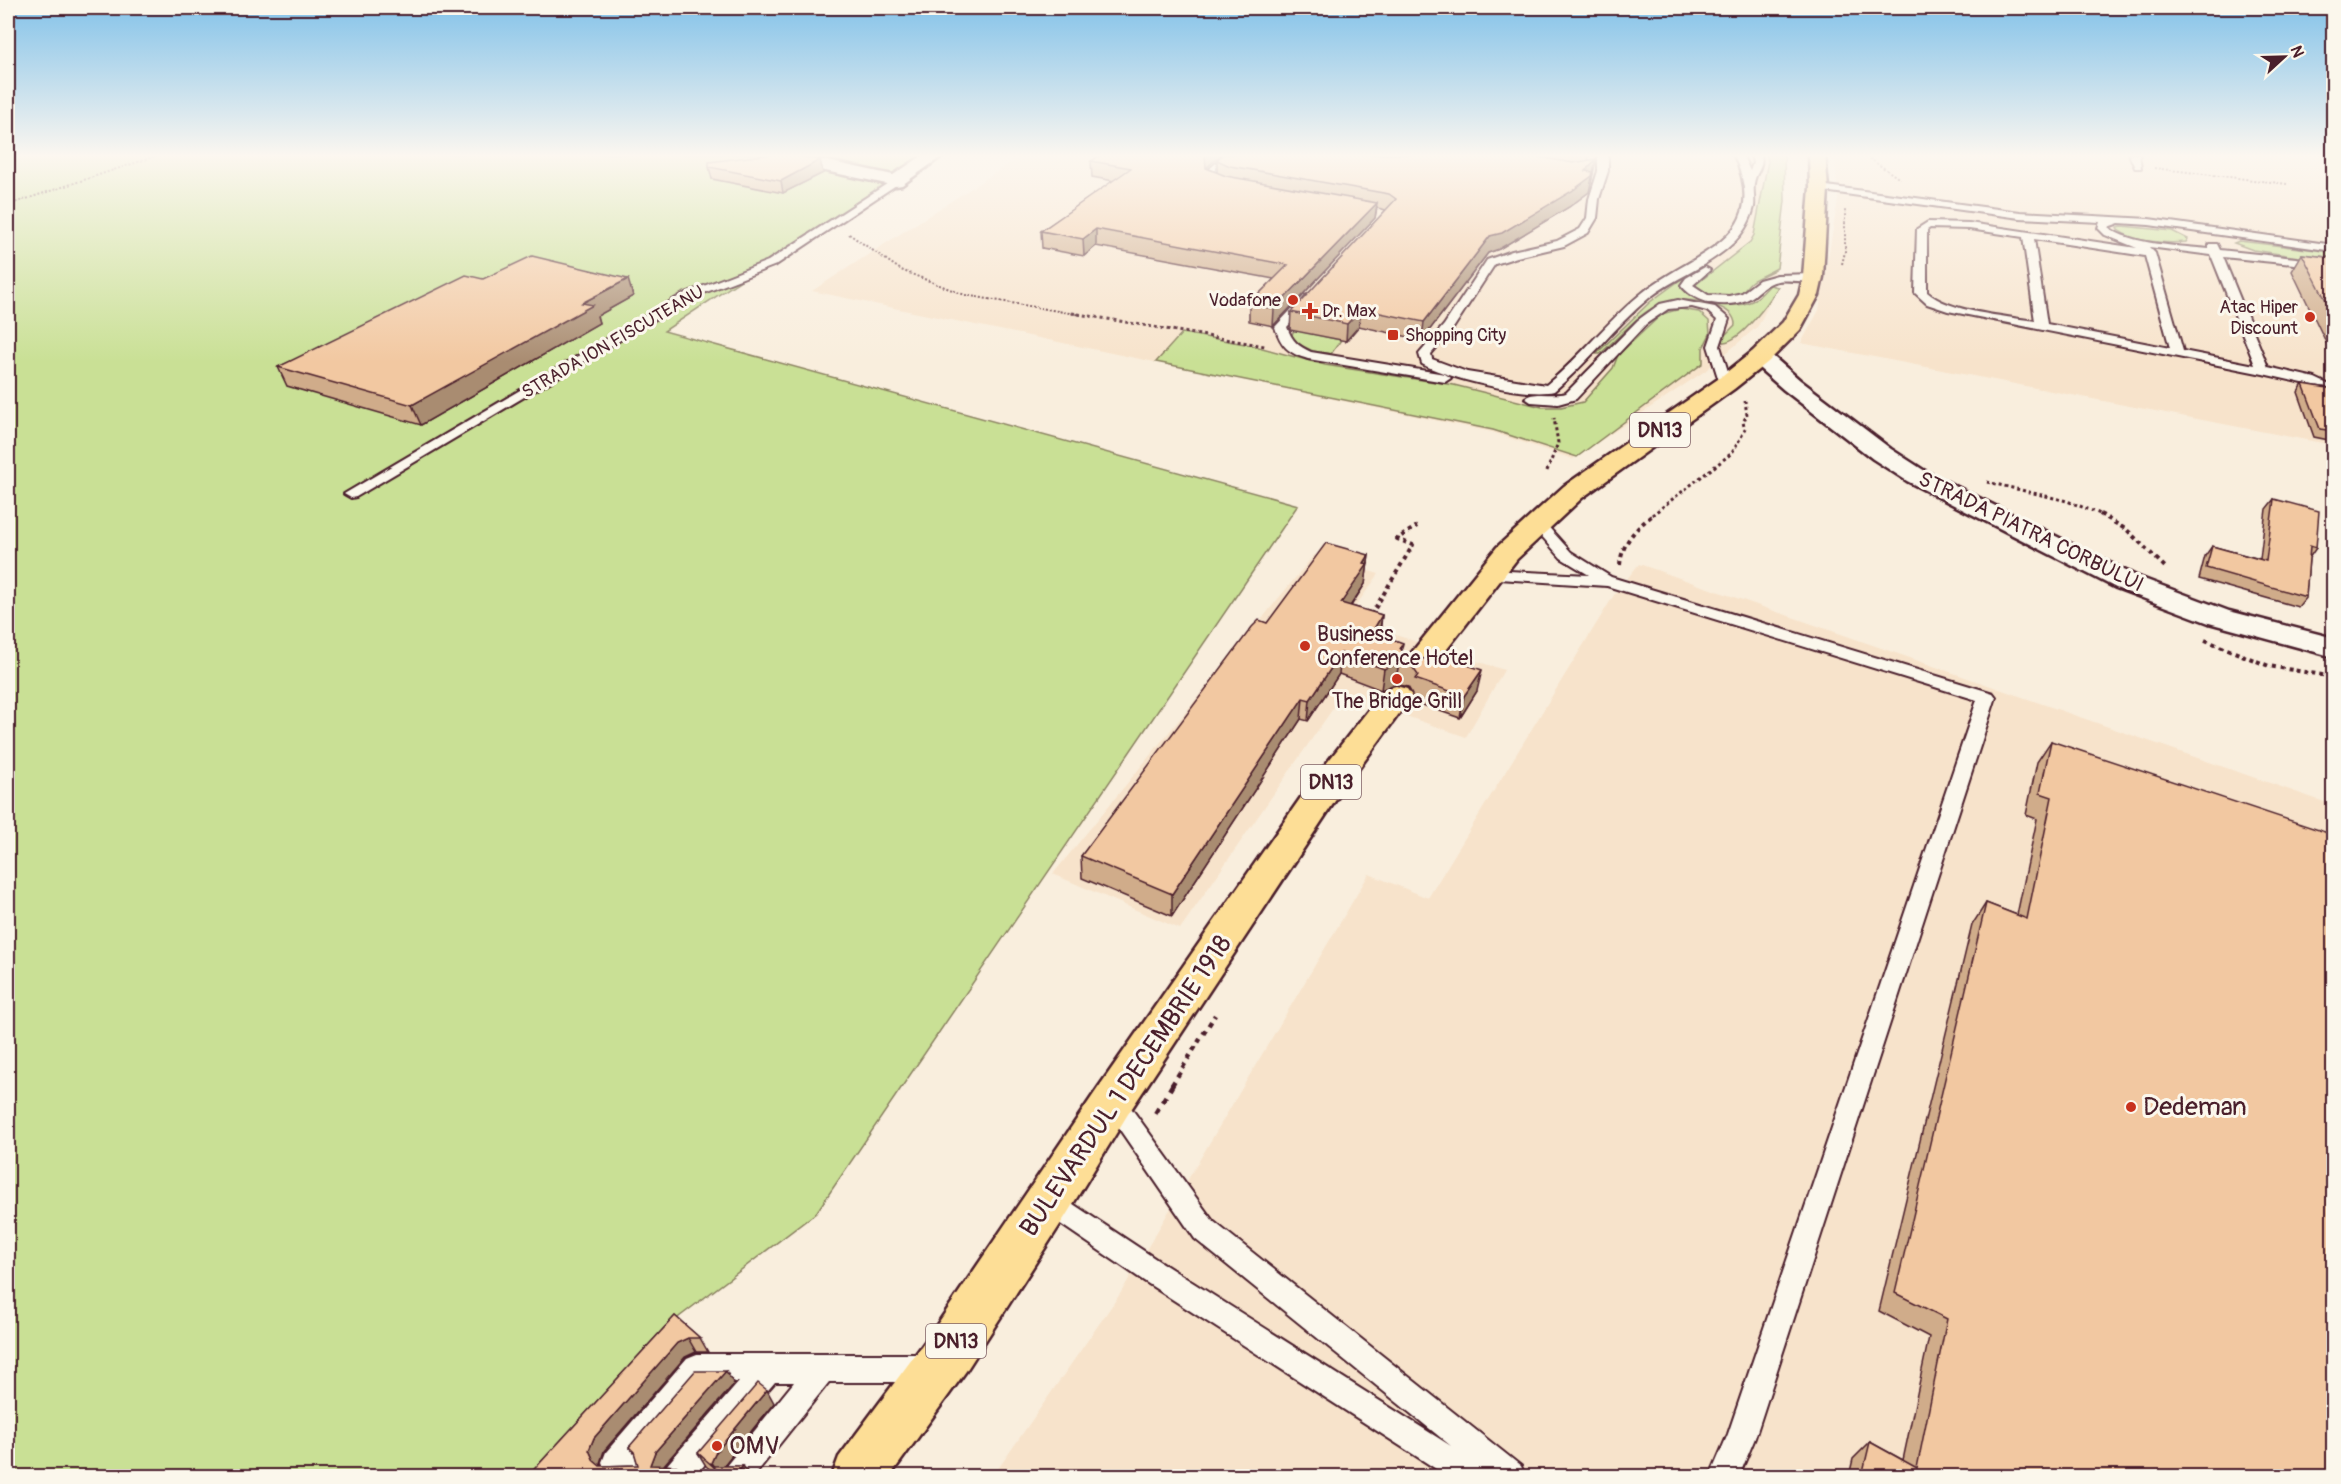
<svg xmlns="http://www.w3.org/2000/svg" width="2341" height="1484" viewBox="0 0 2341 1484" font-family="Pangolin,sans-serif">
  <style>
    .built { fill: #f7e3cb }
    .green { fill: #c9e095; stroke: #8a8060; stroke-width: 1.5 }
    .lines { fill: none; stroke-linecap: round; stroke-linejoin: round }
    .lane-casing { stroke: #4a1f2b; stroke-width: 4 }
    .street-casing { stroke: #4a1f2b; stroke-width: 5 }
    .primary-casing { stroke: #4a1f2b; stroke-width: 5 }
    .path-far4 { stroke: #4a1f2b; stroke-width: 2; stroke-dasharray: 2 2; stroke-linecap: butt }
    .path-far3 { stroke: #4a1f2b; stroke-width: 3; stroke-dasharray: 3 3; stroke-linecap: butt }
    .path-far2 { stroke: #4a1f2b; stroke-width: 4; stroke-dasharray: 4 4; stroke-linecap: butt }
    .path-far1 { stroke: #4a1f2b; stroke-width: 4.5; stroke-dasharray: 5 5; stroke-linecap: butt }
    .path { stroke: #4a1f2b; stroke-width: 5; stroke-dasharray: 7 7; stroke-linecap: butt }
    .lane { fill: #fbf7ec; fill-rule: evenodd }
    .street { fill: #fbf7ec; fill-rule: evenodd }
    .primary { fill: #fdde96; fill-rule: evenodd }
    .wall { fill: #d0ac8a; stroke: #4a1f2b; stroke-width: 1.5 }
    .shaded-wall { fill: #a98c71; stroke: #4a1f2b; stroke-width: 1.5 }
    .building { fill: #f2c8a1; stroke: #4a1f2b; stroke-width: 1.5 }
    .poi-dot { fill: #c8321e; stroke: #fbf7ec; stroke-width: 2 }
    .labels { text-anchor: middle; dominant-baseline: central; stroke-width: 6; stroke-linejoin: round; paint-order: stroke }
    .far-poi-label { font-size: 18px; fill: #4a1f2b; stroke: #fbf7ec; text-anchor: end }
    .far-street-label { font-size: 18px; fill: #4a1f2b; stroke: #fbf7ec }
    .shield { fill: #fbf7ec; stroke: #7f6065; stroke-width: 1.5 }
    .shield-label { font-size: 20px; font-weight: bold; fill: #4a1f2b }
    .street-label { font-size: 21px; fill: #4a1f2b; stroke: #fbf7ec }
    .poi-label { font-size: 21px; fill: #4a1f2b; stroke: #fbf7ec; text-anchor: start }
    .near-street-label { font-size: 26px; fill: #4a1f2b; stroke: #fbf7ec }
    .near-poi-label { font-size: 26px; fill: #4a1f2b; stroke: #fbf7ec; text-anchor: start }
  </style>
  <rect width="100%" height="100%" fill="#f9eedd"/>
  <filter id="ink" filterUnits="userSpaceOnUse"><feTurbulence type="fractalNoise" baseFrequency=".0167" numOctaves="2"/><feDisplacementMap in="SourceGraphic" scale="12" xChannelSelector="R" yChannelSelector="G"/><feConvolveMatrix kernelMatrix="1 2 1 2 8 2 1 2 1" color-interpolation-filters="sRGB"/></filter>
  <g filter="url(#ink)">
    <g class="built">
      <path d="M1024,154h760l-11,142 -15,30 -53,45 -132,88 -81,-27 -680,-141z"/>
      <path d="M1835,154h498v291l-532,-102 18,-33 19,-110z"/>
      <path d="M1314,555l65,19 -33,45 158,51 -38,67 -123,-43 -163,235 -127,-55z"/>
      <path d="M1639,564l694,241v671h-1340l127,-182 249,-420 59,24 186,-303z"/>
    </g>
    <g class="green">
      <path d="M8,154h923l-267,177 634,174 -482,708 -141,107 -147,156h-520z"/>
      <path d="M1766,154h18l1,47 -8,67c-8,5 -17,8 -25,13 -6,4 -7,10 -13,13 -13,7 -35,2 -45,-8l56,-44 4,-7 14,-74z"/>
      <path d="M2122,226l50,5 16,8 -2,3c-19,2 -52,0 -68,-12l-1,-3z"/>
      <path d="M2239,241l94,11v10l-80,-12 -19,-7z"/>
      <path d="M1683,278l-2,9c14,16 52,23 71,14 8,-4 12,-10 18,-16l8,2c-9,15 -37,54 -54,55l-3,-3 14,-14c0,-12 -11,-17 -21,-20 -58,-18 -75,14 -114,49h-4l54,-52z"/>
      <path d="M1680,309l19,3 10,9 1,13 -7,14v15l-126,94 -84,-27 -337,-68 26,-29 69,12 74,20 129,20 88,22h19l22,-5 30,-34 5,-13 44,-41z"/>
      <path d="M1294,330l47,10 -10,14 -18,-3 -19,-9 -3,-5z"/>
    </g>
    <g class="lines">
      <defs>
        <g id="lane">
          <path d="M1226,154h10l-22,21v2l14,8 -5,3 -16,-7 -3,-7z"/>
          <path d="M1598,154h10v17l-9,28 -2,19 -9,15 -24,13 -47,11 -22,7 -43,66 -21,24 1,5 35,13 79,13c35,-28 61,-64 96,-92 50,-41 133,-53 91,-139h9l8,17 3,-8 -2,-9h10c3,15 -6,18 -7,30 -1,7 1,15 0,23 -12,50 -70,63 -105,91 -34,28 -60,64 -95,93 -28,7 -106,-13 -132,-27l-3,-10 25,-29 43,-65 25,-9 45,-10 23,-12 7,-11 2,-19 9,-28z"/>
          <path d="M2129,154h10l2,14h-6z"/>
          <path d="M896,178l5,3 -2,2 -123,82 -85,33 -335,199 -5,1 -7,-4 339,-200 85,-33z"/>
          <path d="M1819,185l201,27 129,7 185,26v6l-185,-26 -30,-2 -11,4c21,18 74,19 101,22v-5h8l3,6 114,12v6l-111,-11 45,110 47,11 19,9v9l-27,-12 -44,-10 -315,-63 -21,-7 -12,-11 2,-64 11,-7 41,1 168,25 -32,-13 -7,-7 2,-6 -80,-4 -204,-28 -2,-2zM1930,228l39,1 54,8 12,84c-31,-5 -86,-9 -108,-29v-62zM2034,239l111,17 25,92 -123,-24zM2149,247l62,8 44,110 -72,-14 -28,-98z"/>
          <path d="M1705,267l5,3 -17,15 15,10 21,1 13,-3 17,-13 18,-5 36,-1 6,3c-10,8 -29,2 -41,4 -13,2 -18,11 -28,17 -21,12 -55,6 -69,-13l5,-7z"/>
          <path d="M1308,295l6,3 -27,29c5,14 11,19 24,25l134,22 6,4 -6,4 -137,-23c-20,-6 -27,-13 -33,-32l29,-31z"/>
          <path d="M1678,300l37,7 14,12 -9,27 12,38 -2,3h-8l-2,-3 -12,-38 9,-26 -10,-9 -15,-4 -24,2 -22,15 -70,75 -18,5 -27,-2 -6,-4c9,-8 29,-1 41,-5l72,-73 22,-16z"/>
          <path d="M1538,520l5,1 28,31 40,25 382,116 3,4 -241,741 -16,38h-29l18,-42 249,-734 -370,-114 -123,-8 -3,-3 8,-5 100,5 -28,-17 -30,-34z"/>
          <path d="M1113,1091l8,3 92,127 308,245 4,10h-36l-3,-2v2h-39l-303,-195 -104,-71 -3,-8 3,-8 9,-4 9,4 104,69 289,183 -256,-207 -90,-131 -4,-7 4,-7z"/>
          <path d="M697,1354h233l10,4 4,10 -4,10 -10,4h-101l-75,94h-32l4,-10 68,-84h-19l-80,94h-33l4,-10 73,-84h-36l-67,78 6,6 4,10h-35l-5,-4 -4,-10 4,-10 81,-94z"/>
        </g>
        <g id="street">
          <path d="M761,154h34l98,21 32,-21h20l-43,31 -6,1 -127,-27z"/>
          <path d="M1760,350l8,2 32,28 91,69 34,22 211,105 93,35 105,27v19l-125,-34 -93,-35 -209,-107 -34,-22 -89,-69 -32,-28 -3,-5 3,-5z"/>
        </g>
        <g id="primary">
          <path d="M1809,154h16l3,34 -5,89 -4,18 -19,35 -32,32 -34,27 -152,109 -65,61 -91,117 -11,3 -11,-3 -5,-7 5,-7 93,-115 67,-61 154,-107 34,-27 31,-30 16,-27 4,-18 7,-89z"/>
          <path d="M1396,686l11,3 5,7 -77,105 -207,313 -63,103 -99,154 -76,105h-58l7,-19 91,-122 168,-247 213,-305 74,-94z"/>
        </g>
      </defs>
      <use href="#lane" class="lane-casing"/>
      <use href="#street" class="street-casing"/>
      <use href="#primary" class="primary-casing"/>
      <g class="path-far4">
        <path d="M1863,154l37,25"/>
        <path d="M8,159l9,-5"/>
        <path d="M2154,168l133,16"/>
        <path d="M8,205l154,-51"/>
        <path d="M849,234l52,36 64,25 116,20"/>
        <path d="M1842,264l3,-12v-43"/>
      </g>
      <g class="path-far3">
        <path d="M1072,313l193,33"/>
        <path d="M1547,471l11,-28 -4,-25"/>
        <path d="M1987,482l80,19 36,14"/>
        <path d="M1652,515l80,-62 13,-23 -2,-8 4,-7 -2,-14"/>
      </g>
      <g class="path-far2">
        <path d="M2100,514l27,16 40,39"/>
        <path d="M1620,565c2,-23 16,-37 34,-51"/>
        <path d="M1371,615l42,-70 -16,-6 20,-13"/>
        <path d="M1375,631l15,6 -3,4"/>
        <path d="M2205,640l64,26 65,11"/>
      </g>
      <path class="path-far1" d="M1172,1085l43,-70"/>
      <path class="path" d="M1155,1114l18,-30"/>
      <use href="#lane" class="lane"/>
      <use href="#street" class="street"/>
      <use href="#primary" class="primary"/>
    </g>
    <g class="wall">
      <path d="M1223,154h367l-2,6 8,-1 -7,33 -20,15 -70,42 -11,4 -66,87 -63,-14 -13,15 -56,-11 1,-18 95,-102 -9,-2 -2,10 -102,108 -24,-5v-17l25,-25 -178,-33 -12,10 -42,-8 -1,-17 73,-50 -22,-4 -1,-16 116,7 10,4v-12z"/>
      <path d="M820,160l3,13 -40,20 -71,-14 -3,-12z"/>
      <path d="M2302,254l32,4v101l-42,-88z"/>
      <path d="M483,279l150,17 -36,20 2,7 -178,102 -134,-39 -9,-19z"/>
      <path d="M2303,384l31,5v52l-20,-4 -16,-45z"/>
      <path d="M2274,499l42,49 -7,10 -3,39 -8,10 -99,-28 6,-23 7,-10 48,13 6,-50z"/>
      <path d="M1369,555l-4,29 -14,22 31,9 -2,20 22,15 5,7 70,34 -17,27 -49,-17 1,-7 -4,-7 -13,-3 -14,6 -42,-16 -31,47 -7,-2 -129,197 -90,-38 -1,-22 186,-233z"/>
      <path d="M2051,741l283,735h-485l4,-17 17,-17 33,18 26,-123 -50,-26 93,-386 14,-22 31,12 20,-96 -11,-4 11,-53z"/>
      <path d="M675,1316l25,22 8,14h-12l-11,5 -81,94 -4,12 1,3 37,-1 -3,-11 -6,-7 105,-63 -70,81 12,1 8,10h-156z"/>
      <path d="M774,1403l-50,63h19l7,10h-32l-12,-10 -8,-13z"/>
    </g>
    <g class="shaded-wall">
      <path d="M1206,154h16l-18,16 1,-15z"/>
      <path d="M1596,159l-7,33 -20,15 -70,42 -11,4 -66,87 2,-18 66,-86 95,-65z"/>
      <path d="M820,160l3,13 -40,20 -2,-12z"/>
      <path d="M1377,203l-2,15 -102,108 1,-17z"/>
      <path d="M1096,229v17l-12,10 -1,-17z"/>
      <path d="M628,279l5,17 -36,20 2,7 -178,102 -9,-20 170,-102z"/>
      <path d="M1361,309l-2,17 -13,15 1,-17z"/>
      <path d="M1369,555l-4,29 -27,40 3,-21z"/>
      <path d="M1382,615l-3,21 -7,-4z"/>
      <path d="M1403,643l-8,41 -14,6 3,-21z"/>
      <path d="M1341,653l-2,21 -31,47 2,-21z"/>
      <path d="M1482,670l-5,21 -17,27 4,-22z"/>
      <path d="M1303,698l-2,21 -129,197v-22z"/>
      <path d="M688,1338l8,14 -11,5 -81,94 -4,12 5,11 -11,-13 -5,-11 5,-12 83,-95z"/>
      <path d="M726,1371l8,13 -70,81 -4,11 -10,-11 5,-13z"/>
      <path d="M767,1390l7,13 -50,62 -3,8 -5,-4 -5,-6 5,-11z"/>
      <path d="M676,1466l8,10h-17z"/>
      <path d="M743,1466l7,10h-16z"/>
    </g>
    <g class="building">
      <path d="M772,154h19l29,6 -39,21 -72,-14v-5z"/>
      <path d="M1102,154h104l-1,1 1,13 20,8 151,27 -103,106 -25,-5 39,-39 -192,-36 -13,10 -42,-8 90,-63 -40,-7z"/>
      <path d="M1223,154h300l50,9 23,-4 -11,12 8,1 -1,4 -20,15 -70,42 -12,3 -66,86 -63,-13 -14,15 -56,-12 105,-113 -7,-5 -159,-28 -13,-6z"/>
      <path d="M2302,254l32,4v58z"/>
      <path d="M532,256l96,23 -46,24 11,2 -181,100 -134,-38 188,-92 17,4z"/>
      <path d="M2303,384l31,5v42l-14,-2z"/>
      <path d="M2274,499l45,12 -3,37 -6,-2 -4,51 -100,-29 6,-22 54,15z"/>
      <path d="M1326,543l43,12 -5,8 4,1 -27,39 41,12 -10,17 31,11 -3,5 7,9 12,3 11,-3 4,-4 48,17 -18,26 -49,-17 3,-4 -7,-10 -12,-3 -15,7 -43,-16 -31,47 -7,-2 -131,196 -91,-38 171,-229 7,-7 8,3z"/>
      <path d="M2051,741l283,94v641h-472l8,-34 47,26 30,-149 -52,-26 91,-390 41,16 25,-122 -12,-4z"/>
      <path d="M675,1316l25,22h-12l-11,5 -83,95 -5,12 5,11 6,5 38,-1 -4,-13 -5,-5 66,-76h31l-71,81 -5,13 26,1 -9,10h-139z"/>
      <path d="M758,1383l9,7 -51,62 -5,11 2,3h30l-9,10h-10l-26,-23z"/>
    </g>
  </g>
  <linearGradient id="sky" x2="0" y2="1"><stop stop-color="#83c2e9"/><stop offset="0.43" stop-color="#fcf7f0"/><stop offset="1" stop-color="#fcf7f0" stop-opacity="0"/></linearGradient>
  <rect width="2341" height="362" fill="url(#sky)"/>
  <g class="poi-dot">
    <circle cx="1293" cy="300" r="6"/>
    <path d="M1307 302h6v6h6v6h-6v6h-6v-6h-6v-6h6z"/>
    <circle cx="2310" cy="317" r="6"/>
    <rect x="1387" y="329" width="12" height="12" rx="3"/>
    <circle cx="1305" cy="646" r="6"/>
    <circle cx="1397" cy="679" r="6"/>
    <circle cx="2131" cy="1107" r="6"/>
    <circle cx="717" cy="1446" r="6"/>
  </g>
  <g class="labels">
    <g class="far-poi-label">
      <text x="1281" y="300">Vodafone</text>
      <text x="2298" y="307">Atac Hiper<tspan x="2298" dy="21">Discount</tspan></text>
      <text x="1322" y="311" text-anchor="start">Dr. Max</text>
      <text x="1405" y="335" text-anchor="start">Shopping City</text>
    </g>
    <g class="far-street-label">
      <text transform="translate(613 342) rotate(-30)">STRADA ION FISCUTEANU</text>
    </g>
    <g class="shield">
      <rect x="1630" y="413" width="60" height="34" rx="4.5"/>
      <rect x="1301" y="765" width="60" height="34" rx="4.5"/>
      <rect x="926" y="1324" width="60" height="34" rx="4.5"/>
    </g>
    <g class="shield-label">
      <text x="1660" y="430">DN13</text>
      <text x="1331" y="782">DN13</text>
      <text x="956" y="1341">DN13</text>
    </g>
    <g class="street-label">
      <text transform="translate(2031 532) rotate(26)">STRADA PIATRA CORBULUI</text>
    </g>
    <g class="poi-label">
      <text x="1317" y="634">Business<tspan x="1317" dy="24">Conference Hotel</tspan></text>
      <text x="1397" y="701" text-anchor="middle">The Bridge Grill</text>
    </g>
    <g class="near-street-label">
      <text transform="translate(1126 1086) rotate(-56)">BULEVARDUL 1 DECEMBRIE 1918</text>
    </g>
    <g class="near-poi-label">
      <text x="2143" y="1107">Dedeman</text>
      <text x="729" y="1446">OMV</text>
    </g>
  </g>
  <rect width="2341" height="1484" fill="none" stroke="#fbf7ec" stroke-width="30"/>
  <rect x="15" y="15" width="2311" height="1454" fill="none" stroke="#4a1f2b" stroke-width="2" filter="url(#ink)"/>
  <g transform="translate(2284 57) rotate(68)" stroke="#fbf7ec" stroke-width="4.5" paint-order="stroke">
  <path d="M0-4.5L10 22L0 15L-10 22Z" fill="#4a1f2b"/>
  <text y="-9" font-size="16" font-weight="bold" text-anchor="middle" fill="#4a1f2b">N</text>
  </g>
</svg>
